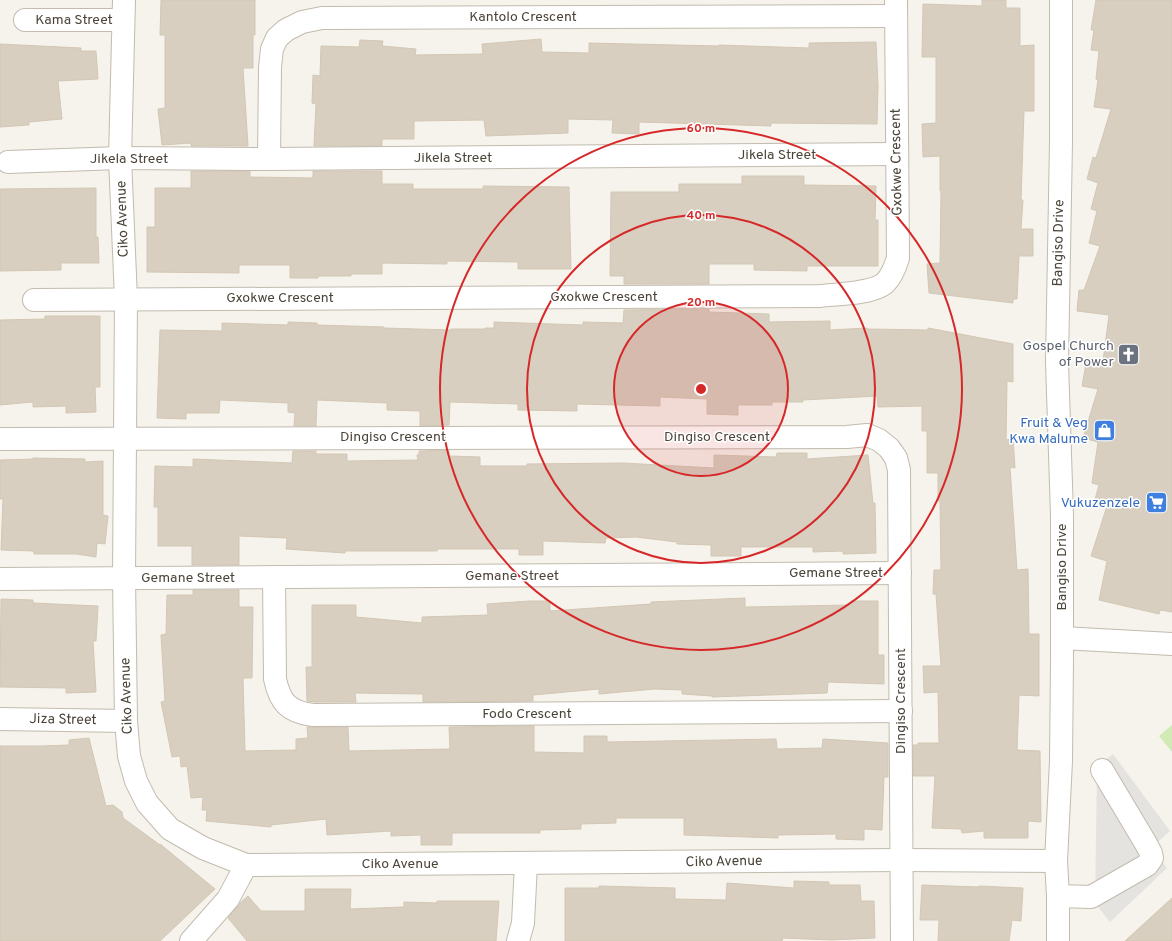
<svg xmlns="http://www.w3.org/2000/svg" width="1172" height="941" viewBox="0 0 1172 941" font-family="Overpass,sans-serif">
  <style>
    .green { fill: #d2eab5 }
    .parking { fill: #e5e3e0 }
    .building { fill: #d8cfc1; stroke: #d3c7b4 }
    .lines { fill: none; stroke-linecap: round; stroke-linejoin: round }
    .minor-casing { stroke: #c2bbae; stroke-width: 24 }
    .minor { stroke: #fff; stroke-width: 22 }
    .ring { fill: none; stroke: #d62828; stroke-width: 2 }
    .labels { text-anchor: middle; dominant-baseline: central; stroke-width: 3; stroke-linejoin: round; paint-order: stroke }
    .street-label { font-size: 14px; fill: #4b4439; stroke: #fff }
    .worship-label { font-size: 14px; fill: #5b616d; stroke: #fff; text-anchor: end }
    .shop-label { font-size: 14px; fill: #366cbe; stroke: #fff; text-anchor: end }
    .centre { fill: #d62828; stroke: #fff; stroke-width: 2 }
    .ring-label { font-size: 12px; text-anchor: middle; font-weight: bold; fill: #d62828; stroke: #fff; stroke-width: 3; stroke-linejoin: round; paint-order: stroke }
  </style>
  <rect width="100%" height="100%" fill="#f6f3ec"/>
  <path class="green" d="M1172,725v27l-13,-16z"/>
  <path class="parking" d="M1113,754l57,77 -19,17 16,20 -57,54 -15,-19 2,-136z"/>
  <g class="building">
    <path d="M161,0h94v35h-2v33h-10l5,78h-57v-3l-29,2 -4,-36 7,-1v-73h-5z"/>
    <path d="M982,0h24v8h14v38l14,-1v66h-10l-3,89h2l-2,29h12v27h-14l-2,43h-4v4l-84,-10 -2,-29 13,-1 1,-72h-1v-35l-17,1 -1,-33 14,-1v-66h-14l1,-53 59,2z"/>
    <path d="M1096,0h76v612l-12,-2 -1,4 -60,-14 8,-39 -16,-5 16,-50 -13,-3 5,-18 -7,-2 6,-41 -15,-4 15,-49 -16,-3 5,-28 16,3 6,-46 -32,-4 2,-21h5l16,-44 -11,-3 8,-32 -6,-2 7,-26 -11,-4 6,-22 3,1 15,-49 -17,-2 4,-27 -2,-1 3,-28 -8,-1 3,-20h-3z"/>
    <path d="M541,39l1,13 47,1v-10l130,3v-1l90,3v-5l67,-1 2,44 -1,38 -106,-1v3l-132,-4v12l-27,-1 1,-13 -45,-1v14l-82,3 -2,-16 -70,1v18h-32v7h-68l2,-42 -4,-1 1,-28 7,1 1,-30 38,1 1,-7 23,1 -1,5 34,3 -1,6 68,-1 -1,-10z"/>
    <path d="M0,44l81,4v3h15l2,28 -40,2 4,38 -33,3v3l-29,2z"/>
    <path d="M191,171h59v6l63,1v-7h69v13h31v5h70v-3l86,1 2,82h-53v-7l-71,-1v3l-65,-1v11h-31v2h-33v2h-28v-13h-51v8l-92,-1v-45h8v-39h36z"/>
    <path d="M742,176h62v9l72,1 -1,34h3v46h-71v5l-53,-1v-6h-45v20h-85v-8h-14l1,-84h68v-8h63z"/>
    <path d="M96,188v49h2l1,26h-38v7l-61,1v-82z"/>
    <path d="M709,309v3l60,2v8l61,-1v9l37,-2v1l61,1v-2l85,16v38l-6,-1 -1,59 7,-1 2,29 -5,-1 7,103 11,-1 1,65h10v62l-20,-1 -2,55 23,1 1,71 -13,-1v17h-44v-7l-22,2 -1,-4 -29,-1 3,-52h-22v-31h5v-2h21l-1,-51 -14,1 -1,-27h18l-5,-72h-3l1,-24h7l-1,-69h-2v-28h-11v-42h-5v-25l-44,1 -1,-11 -74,4v2h-31v3h-34v10l-31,-1v-15l-47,-2v9l-83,-2v7l-59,-1v-6l-68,-2 -1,23 -29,1v-15l-33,-1v-7l-70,-3 -1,26h-22l1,-13 -7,-1v-9l-68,-3 -1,13h-33v6l-29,-1 3,-88 62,1v-8l66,2v-3l29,1v2l67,2v1l67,2v-1h34v-1h9v-6l89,3v-3l40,1 1,-13z"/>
    <path d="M45,316h55v71h-5l1,25 -30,1v-7l-33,1v-5l-33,3v-85l45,-1z"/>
    <path d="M449,450v6l31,1v9h47v-2l96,-1 91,5v-13l62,2 1,-4h30v6l61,-4 5,48h2l1,50 -33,1v-3l-30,1v-5h-72v9h-30v-11l-34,-1v-2l-41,-5 -30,1 -1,5 -62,-2v14h-24v-6h-81l-1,2h-92v2l-59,-4 1,-11 -48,-2v29h-47v-19h-34v-39h-4l1,-41 38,1v-8l99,4 1,-12h23v3h31v7l71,-1 -1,-5h2v-4z"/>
    <path d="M33,458l52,1v3l18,-1v54l5,1 -3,28 -8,-1 -1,14 -20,-3h-42v-3l-33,-1 2,-51h-3v-39l33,-1z"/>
    <path d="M193,590h46v17h14l-1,71h-9l2,73 51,-1v-11l12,-1 -1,-11h41l1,24 101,-2 -1,-22 85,-1v26l50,1v-17h23v6l169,-3 1,10 45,-1 1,-9 65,4v34h-4l-2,53 -18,-1v11l-28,-1v-5l-58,1v3l-94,-3v-17h-68v5l-35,1v5l-41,1v3h-88v12h-31v-10l-30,1v-5l-64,4 -1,-16 -55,6v2l-65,-6 1,-11h-5l1,-13 -12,1 -4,-32 -6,1 -1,-11 -8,1 -11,-55 4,-1 -4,-66 5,-1 1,-39h26z"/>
    <path d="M745,598v9l106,-2v-4h27v54h6v29l-56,-2 -1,11 -115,4v-1l-30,-2v-4l-27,-1 -56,5v-5l-66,6v6l-110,1v-8l-68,-1 1,9h-42l-7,-1 -1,-34h6v-62h44v12l66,6v-6l66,-2 -1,-11 42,-3h21v10l101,-7v-2z"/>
    <path d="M1,599l32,1v3l65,3 -2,35h-3l3,51 -30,1v-5l-66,-1z"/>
    <path d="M89,738l17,68 7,-1 9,7 1,6 37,27v-1l55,45 -55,52h-160v-195h41l28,-1v-5z"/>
    <path d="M794,881l35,1v3h31l1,16h13l1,37 -44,2 -48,-2 -1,3h-217v-53h34v-2l76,2v11l51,1 1,-17 67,5z"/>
    <path d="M922,885l57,2v-1l44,2 -2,33 -9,-1 -3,21h-71l1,-21h-19z"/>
    <path d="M305,889h46l-1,20 54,-2v-5l33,1v-2h62l-3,40h-249l-19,-23 13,-16 7,-6 13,15h44z"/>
    <path d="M1172,898v43h-47z"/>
  </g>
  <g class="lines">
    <defs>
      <g id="minor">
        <path d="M124,0l-4,158 6,141 -2,279 2,143 3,35 7,25 11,22 23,26 33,19 43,17 656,-5 154,1"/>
        <path d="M25,20h98"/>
        <path d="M269,159l1,-92 2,-18 5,-11 9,-8 16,-8 20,-4 574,-2"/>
        <path d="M8,162l112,-4 149,1 628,-5"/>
        <path d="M34,300l786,-4c17,-2 52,-2 65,-13 7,-7 10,-15 13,-25l-2,-258"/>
        <path d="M0,439l847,-2 20,-2 12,5 10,8 7,10 3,12 3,471"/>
        <path d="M274,577l1,102c5,23 13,33 38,36l588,-4"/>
        <path d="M0,579l900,-6"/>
        <path d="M1062,638l110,6"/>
        <path d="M0,719l126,2"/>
        <path d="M1058,896l33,1 56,-32 5,-7 -1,-5 -6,-11 -43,-72"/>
        <path d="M191,941l37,-42 18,-34"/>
        <path d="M518,941l5,-18 3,-59"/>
        <path d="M1058,941v-45l-2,-35 5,-100 1,-101v-145l-5,-153 4,-220v-142"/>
      </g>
    </defs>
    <use href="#minor" class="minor-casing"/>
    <use href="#minor" class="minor"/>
  </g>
  <circle cx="701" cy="389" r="87" fill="#d62828" fill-opacity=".12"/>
  <g class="ring">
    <circle cx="701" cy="389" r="87"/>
    <circle cx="701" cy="389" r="174"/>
    <circle cx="701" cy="389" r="261"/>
  </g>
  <defs>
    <symbol id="church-square" viewBox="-11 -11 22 22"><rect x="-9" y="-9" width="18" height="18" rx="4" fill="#6b7280" stroke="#fff"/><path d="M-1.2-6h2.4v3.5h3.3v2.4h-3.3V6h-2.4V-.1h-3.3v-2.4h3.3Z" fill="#fff"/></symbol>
    <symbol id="shop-square" viewBox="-11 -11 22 22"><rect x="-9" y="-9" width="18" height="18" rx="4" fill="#3f7fe0" stroke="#fff"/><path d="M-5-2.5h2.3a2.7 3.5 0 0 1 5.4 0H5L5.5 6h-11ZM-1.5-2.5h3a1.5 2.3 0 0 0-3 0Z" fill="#fff"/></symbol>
    <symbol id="supermarket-square" viewBox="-11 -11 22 22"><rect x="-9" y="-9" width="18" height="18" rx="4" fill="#3f7fe0" stroke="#fff"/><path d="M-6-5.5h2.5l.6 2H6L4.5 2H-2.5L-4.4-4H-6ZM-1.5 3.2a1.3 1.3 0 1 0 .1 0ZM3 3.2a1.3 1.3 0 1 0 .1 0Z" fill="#fff"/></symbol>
  </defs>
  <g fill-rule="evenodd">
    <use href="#church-square" x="1116" y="342" width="25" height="25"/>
    <use href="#shop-square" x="1092" y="418" width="25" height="25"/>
    <use href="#supermarket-square" x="1144" y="490" width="25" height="25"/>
  </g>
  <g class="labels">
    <g class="street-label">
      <text x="523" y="17">Kantolo Crescent</text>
      <text x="74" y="20">Kama Street</text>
      <text x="777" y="155">Jikela Street</text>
      <text x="453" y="158">Jikela Street</text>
      <text x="129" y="159">Jikela Street</text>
      <text transform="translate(897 162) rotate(-91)">Gxokwe Crescent</text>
      <text transform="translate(123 219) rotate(-92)">Ciko Avenue</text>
      <text transform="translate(1059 243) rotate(-89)">Bangiso Drive</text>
      <text x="604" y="297">Gxokwe Crescent</text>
      <text x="280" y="298">Gxokwe Crescent</text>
      <text x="393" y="437">Dingiso Crescent</text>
      <text x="717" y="437">Dingiso Crescent</text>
      <text transform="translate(1062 567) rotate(-90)">Bangiso Drive</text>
      <text x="836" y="573">Gemane Street</text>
      <text x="512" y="576">Gemane Street</text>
      <text x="188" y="578">Gemane Street</text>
      <text transform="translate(127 696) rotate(-92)">Ciko Avenue</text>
      <text transform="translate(901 701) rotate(-90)">Dingiso Crescent</text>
      <text x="527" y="714">Fodo Crescent</text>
      <text transform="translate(63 720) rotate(1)">Jiza Street</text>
      <text transform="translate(724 862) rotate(-1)">Ciko Avenue</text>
      <text x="400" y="864">Ciko Avenue</text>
    </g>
    <g class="worship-label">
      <text x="1114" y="346">Gospel Church<tspan x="1114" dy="16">of Power</tspan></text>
    </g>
    <g class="shop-label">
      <text x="1088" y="423">Fruit &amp; Veg<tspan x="1088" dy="16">Kwa Malume</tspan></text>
      <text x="1140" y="503">Vukuzenzele</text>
    </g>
  </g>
  <circle cx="701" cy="389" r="6" class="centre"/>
  <g class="ring-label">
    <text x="701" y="132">60 m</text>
    <text x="701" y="219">40 m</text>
    <text x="701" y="306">20 m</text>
  </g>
</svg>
